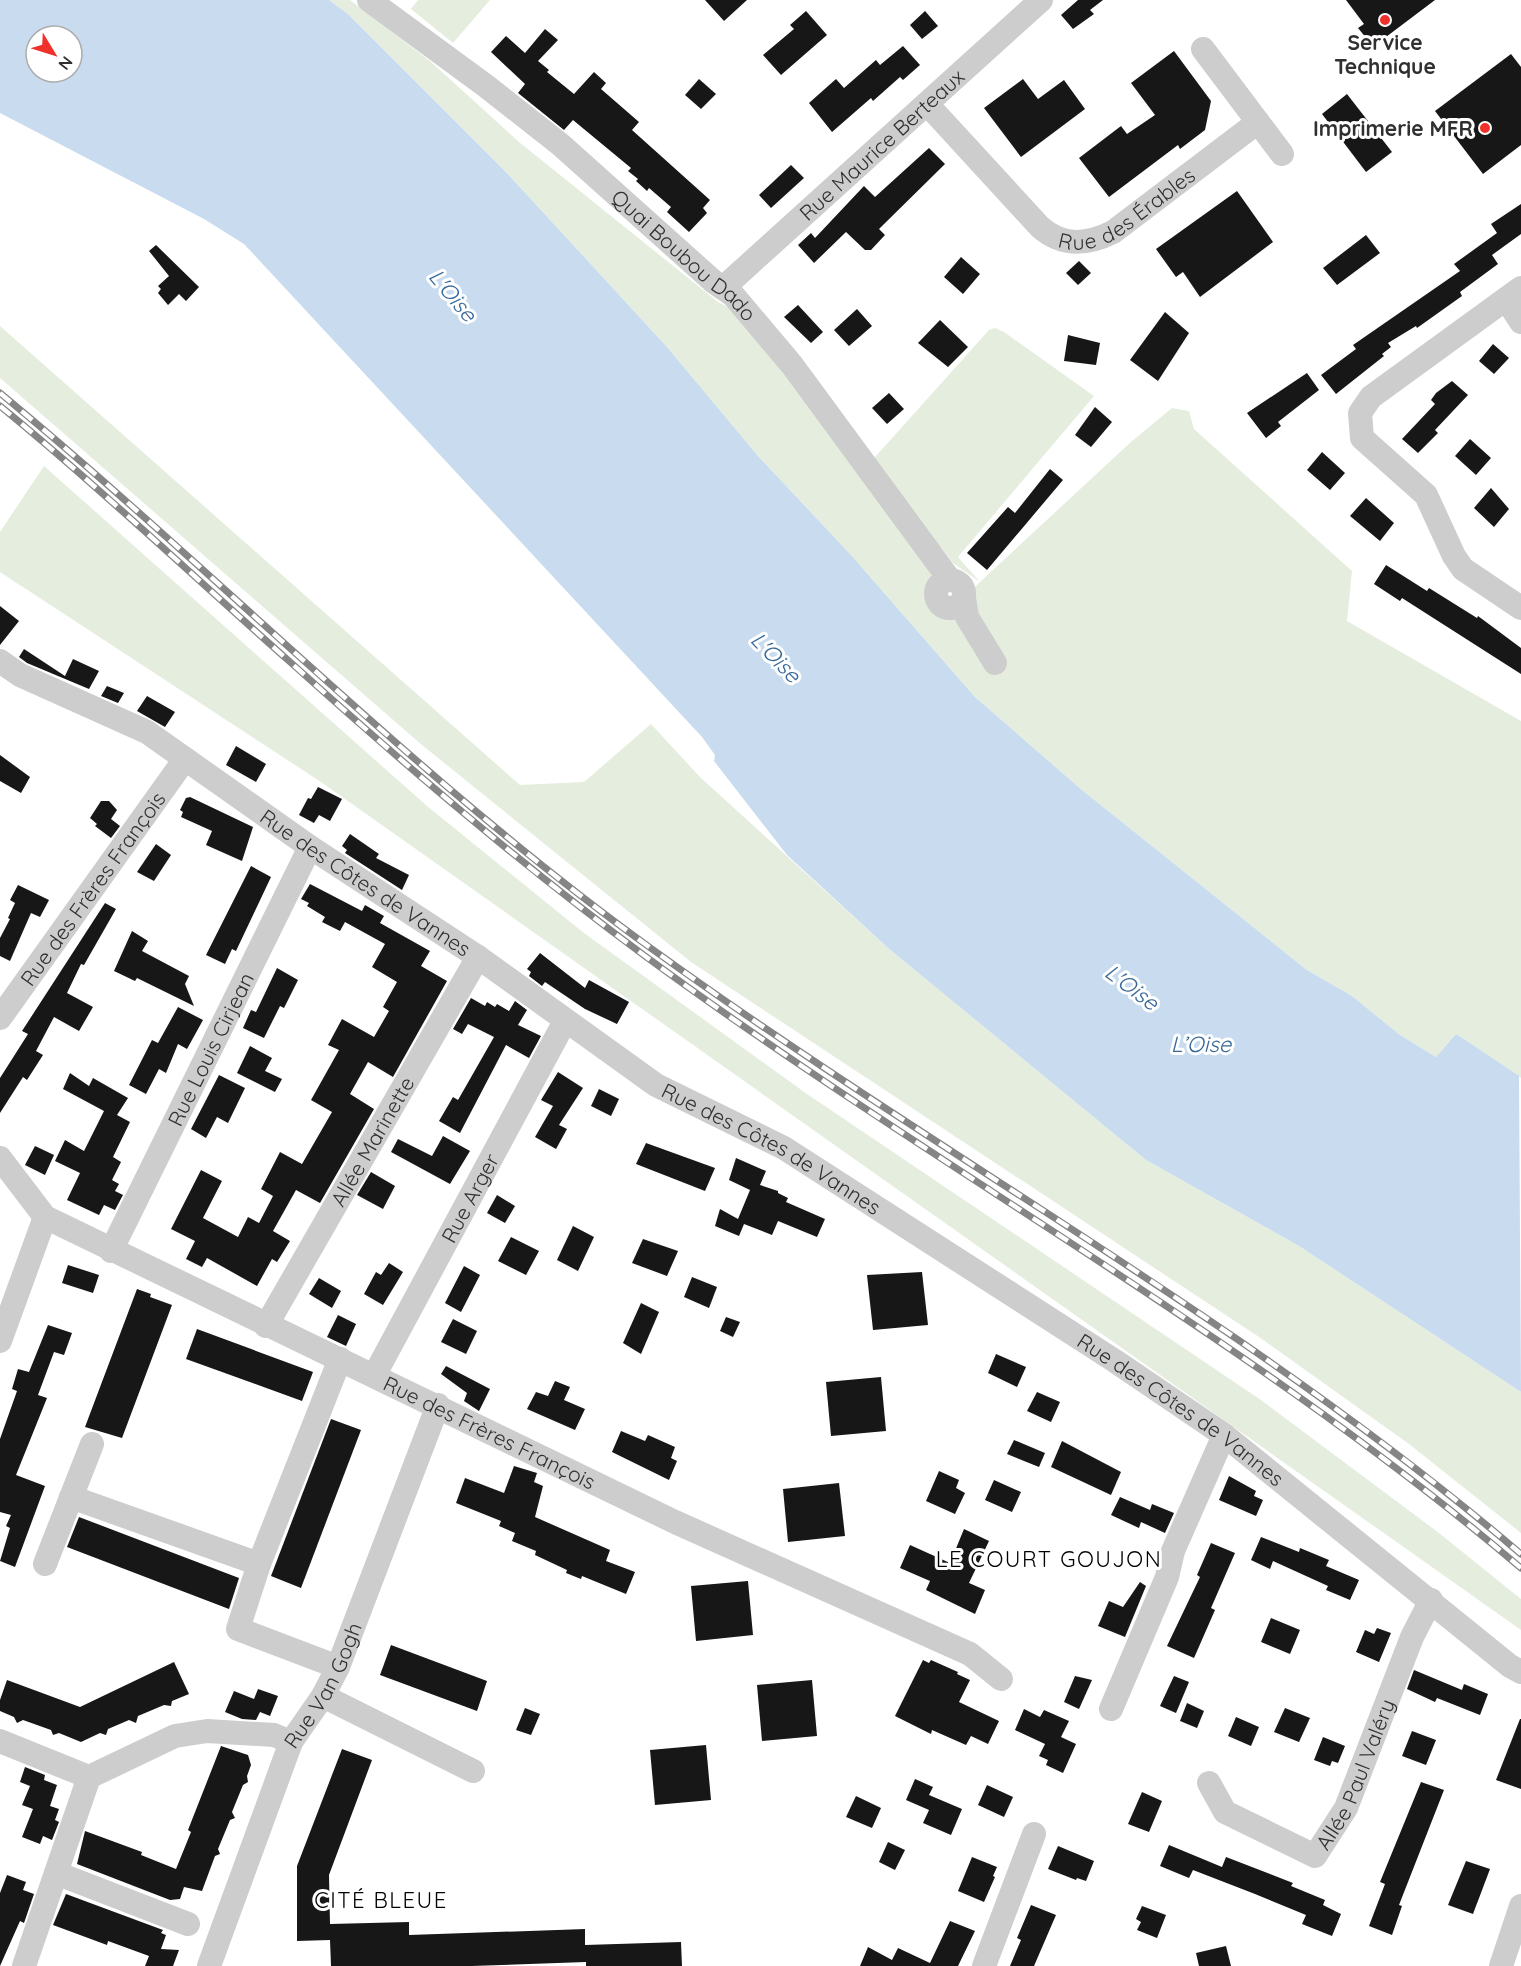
<svg xmlns="http://www.w3.org/2000/svg" width="1521" height="1966" viewBox="0 0 1521 1966" font-family="Quicksand,sans-serif">
  <style>
    .green { fill: #e5eede }
    .water { fill: #c9dcef; fill-rule: evenodd }
    .building { fill: #171717 }
    .lines { fill: none; stroke-linecap: round; stroke-linejoin: round }
    .minor { stroke: #cdcdcd; stroke-width: 24 }
    .rail-casing { stroke: #858585; stroke-width: 7 }
    .rail { stroke: #fff; stroke-width: 4.5; stroke-dasharray: 14; stroke-linecap: butt }
    .poi-dot { fill: #f0302a; stroke: #fff; stroke-width: 2 }
    .labels { text-anchor: middle; dominant-baseline: central; stroke-width: 6; stroke-linejoin: round; paint-order: stroke }
    .poi-label { font-size: 21px; font-weight: bold; fill: #303030; stroke: #fff }
    .street-label { font-size: 21px; fill: #303030; stroke: #fff }
    .water-label { font-size: 22px; font-style: italic; fill: #386998; stroke: #fff }
    .neighbourhood-label { font-size: 22px; letter-spacing: 1.5px; fill: #000; stroke: #fff }
  </style>
  <rect width="100%" height="100%" fill="#fff"/>
  <g class="green">
    <path d="M329,0h21l80,61 89,81 199,160 24,12 188,253c5,18 -5,38 17,47l33,-32 -27,-19 -13,-17 -19,-5 -54,-75 122,-136 6,-2 9,4 90,64 -136,161 22,25 152,-141 40,-33 17,3 5,18 158,142 -5,50 174,100v357l-63,-43h-3l-19,22 -36,-22 -48,-39 -45,-26 -225,-180 -107,-93 -124,-142 -93,-99 -91,-109 -161,-175 -158,-158z"/>
    <path d="M418,0h72l-37,43 -42,-34z"/>
    <path d="M0,326l520,459 64,-3 67,-58 49,53 188,171 258,212 153,86 222,146v141l-112,-89 -150,-107 -568,-375 -269,-217 -422,-367z"/>
    <path d="M44,466l383,340 157,127 223,161 454,306 178,133 82,66v31l-1200,-848 -321,-210v-40z"/>
  </g>
  <path class="water" d="M0,0h329l19,14 158,158 161,175 91,109 93,99 124,142 107,93 225,180 45,26 48,39 36,22 19,-22h3l61,41 2,316 -222,-146 -153,-86 -258,-212 -101,-93 -73,-94 1,-6 -13,-18 -458,-493 -40,-25 -204,-106zM36,36h36v36h-36z"/>
  <g class="building">
    <path d="M705,0h42l-23,21z"/>
    <path d="M1078,0h25l-13,10 4,4 -21,15 -12,-14z"/>
    <path d="M1346,0h89l-57,43 -1,-2 -6,3 -13,-16 6,-4z"/>
    <path d="M806,11l21,24 -46,40 -18,-20 31,-26 -4,-4z"/>
    <path d="M925,11l13,15 -16,13 -12,-14z"/>
    <path d="M545,29l13,11 -20,21 11,9 -2,2 27,22 20,-22 12,11 -5,6 38,33 -7,8 78,70 -7,8 4,5 -18,19 -22,-20 4,-5 -22,-19 -2,3 -11,-10 2,-2 -10,-8 3,-3 -58,-48 -9,10 -46,-37 7,-9 -34,-32 15,-16 19,17z"/>
    <path d="M903,46l17,19 -17,15 -3,-3 -27,24 -2,-3 -39,34 -23,-29 27,-24 8,9 32,-28 4,5z"/>
    <path d="M1174,51l37,50 -6,29 -25,19 -2,-4 -69,52 -30,-39 42,-32 6,8 28,-19 -24,-32z"/>
    <path d="M1511,54l10,13v78l-38,29 -48,-63z"/>
    <path d="M699,79l17,15 -15,15 -16,-14z"/>
    <path d="M1023,79l15,20 26,-19 21,29 -64,48 -37,-49z"/>
    <path d="M1347,94l45,58 -26,20 -44,-58z"/>
    <path d="M929,148l16,16 -66,65 6,6 -14,15h-6l-19,-18 -32,31 -16,-18 13,-12 4,5 49,-52 11,11z"/>
    <path d="M791,165l13,13 -33,30 -12,-13z"/>
    <path d="M1237,191l36,51 -73,55 -17,-25 -7,5 -20,-28z"/>
    <path d="M1521,204v30l-29,21 6,9 -38,28 2,4 -45,32 -1,-2 -28,17 3,4 -9,7 2,2 -48,38 -15,-19 35,-26 -3,-4 107,-74 -6,-7 43,-31 -6,-9z"/>
    <path d="M1366,235l14,18 -43,32 -14,-17z"/>
    <path d="M156,245l43,42 -13,14 -7,-7 -11,11 -10,-12 3,-4 -3,-3 11,-10 -20,-25z"/>
    <path d="M961,257l19,17 -17,20 -19,-17z"/>
    <path d="M1079,261l12,12 -13,12 -12,-12z"/>
    <path d="M798,305l25,27 -12,11 -27,-26z"/>
    <path d="M857,309l15,17 -23,20 -15,-16z"/>
    <path d="M1165,312l24,21 -31,48 -28,-21z"/>
    <path d="M940,320l28,27 -20,20 -30,-24z"/>
    <path d="M1068,335l32,8 -4,22 -32,-4z"/>
    <path d="M1493,344l16,14 -15,16 -15,-13z"/>
    <path d="M1307,373l12,17 -41,32 3,4 -15,12 -19,-25z"/>
    <path d="M1452,381l16,14 -33,35 3,3 -20,20 -16,-14 33,-35 -4,-4 5,-7z"/>
    <path d="M889,393l15,16 -17,15 -15,-16z"/>
    <path d="M1095,407l17,15 -21,25 -16,-12z"/>
    <path d="M1470,439l21,19 -15,17 -21,-19z"/>
    <path d="M1322,452l23,21 -15,17 -23,-20z"/>
    <path d="M1050,469l13,11 -76,90 -20,-17 41,-46 7,6z"/>
    <path d="M1491,488l18,21 -15,18 -20,-19z"/>
    <path d="M1366,498l28,25 -14,18 -30,-25z"/>
    <path d="M1386,565l41,26 2,-3 48,30 1,-2 43,32v26l-119,-76 -2,3 -26,-17z"/>
    <path d="M0,606l19,15 -19,24z"/>
    <path d="M24,649l41,27 8,-17 26,12 -10,18 -62,-26 -8,-6z"/>
    <path d="M107,686l17,7 -6,10 -17,-7z"/>
    <path d="M147,696l28,16 -10,15 -28,-16z"/>
    <path d="M236,746l30,18 -10,18 -30,-17z"/>
    <path d="M0,755l30,22 -9,16 -21,-12z"/>
    <path d="M318,787l24,12 -12,22 -11,-6 -5,8 -15,-8 9,-17 3,1z"/>
    <path d="M190,797l63,30 -11,34 -36,-16 6,-14 -31,-14 2,-5 -3,-2 6,-12z"/>
    <path d="M101,801h8l8,9 -6,9 9,7 -9,12 -16,-12 2,-2 -7,-6z"/>
    <path d="M350,834l29,20 -3,4 33,17 -7,15 -57,-37 2,-3 -5,-4z"/>
    <path d="M156,844l15,11 -17,26 -17,-9z"/>
    <path d="M251,866l20,11 -35,74 -4,-2 -7,15 -19,-9z"/>
    <path d="M310,884l52,27 3,-6 19,11 -4,7 50,28 -9,15 26,15 -54,96 -25,-15 -18,32 24,15 -54,94 -24,-13 -23,41 17,10 -13,21 -5,-3 -15,27 -50,-28 -5,9 -16,-8 9,-18 -24,-12 30,-59 21,11 -19,37 35,19 10,-20 11,6 14,-27 -12,-7 19,-37 22,12 30,-52 -21,-12 28,-50 -11,-5 14,-26 32,18 15,-26 -6,-4 14,-25 -25,-15 13,-23 -40,-22 -5,9 -18,-9 3,-5 -18,-11 2,-3 -8,-4z"/>
    <path d="M18,885l31,15 -9,17 -9,-4 -21,48 -10,-5v-18l10,-19 -2,-1 7,-15 -5,-3z"/>
    <path d="M105,903l11,6 -32,56 -3,-1 -14,29 26,14 -14,24 -25,-14 -18,34 7,4 -16,25 -4,-3 -23,36v-35l28,-44 -6,-3z"/>
    <path d="M132,931l16,10 -6,10 47,25 -4,8 9,22 -57,-28 -2,3 -21,-10z"/>
    <path d="M540,953l45,35 4,-8 40,22 -12,22 -32,-15 -40,-27 -3,4 -13,-10 2,-4 -4,-3z"/>
    <path d="M277,968l21,12 -14,28 -4,-2 -16,32 -21,-10 8,-18 5,2z"/>
    <path d="M471,998l14,8 2,-4 8,5 2,-3 12,7 6,-10 12,9 -9,15 23,11 -12,22 -23,-13 -46,88 -21,-12 14,-24 5,3 36,-63 -26,-13 -6,10 -9,-5z"/>
    <path d="M178,1007l25,13 -16,29 -9,-5 -12,29 -7,-4 -13,25 -17,-9 23,-45 6,3z"/>
    <path d="M250,1046l22,12 -7,13 17,8 -7,13 -38,-19z"/>
    <path d="M558,1072l25,16 -24,37 8,4 -11,20 -21,-12 18,-31 -12,-6z"/>
    <path d="M70,1073l19,13 4,-8 35,20 -11,17 13,7 -17,35 8,5 -9,18 7,4 -4,7 8,4 -8,15 -11,-5 -5,10 -32,-15 13,-27 -25,-12 10,-21 19,11 20,-40 -41,-22z"/>
    <path d="M219,1075l26,13 -17,35 -11,-6 -11,21 -15,-9z"/>
    <path d="M599,1089l20,10 -8,17 -20,-10z"/>
    <path d="M443,1136l27,15 -20,33 -59,-32 7,-13 34,17z"/>
    <path d="M646,1143l69,25 -10,23 -69,-27z"/>
    <path d="M35,1146l19,9 -9,20 -20,-10z"/>
    <path d="M736,1158l30,13 -6,14 18,6v2l10,5 -2,4 39,17 -8,18 -39,-16 -6,14 -28,-11 -5,12 -24,-10 5,-17 18,10 12,-29 -21,-10z"/>
    <path d="M371,1172l24,14 -12,23 -26,-14z"/>
    <path d="M497,1195l18,11 -10,17 -18,-10z"/>
    <path d="M573,1226l21,11 -16,34 -21,-11z"/>
    <path d="M511,1237l28,14 -13,24 -28,-14z"/>
    <path d="M643,1239l35,12 -11,25 -35,-13z"/>
    <path d="M389,1263l14,9 -20,33 -19,-11 12,-22 5,3z"/>
    <path d="M68,1265l31,10 -6,18 -31,-10z"/>
    <path d="M464,1266l16,9 -19,37 -16,-9z"/>
    <path d="M922,1272l6,53 -55,5 -6,-55z"/>
    <path d="M692,1277l25,10 -8,21 -25,-11z"/>
    <path d="M319,1278l22,13 -9,17 -23,-14z"/>
    <path d="M137,1289l14,5 -1,3 22,8 -50,133 -37,-11z"/>
    <path d="M641,1303l18,9 -18,42 -18,-11z"/>
    <path d="M338,1315l18,9 -10,22 -19,-9z"/>
    <path d="M726,1317l14,5 -7,15 -13,-6z"/>
    <path d="M453,1319l24,12 -11,23 -25,-12z"/>
    <path d="M48,1325l24,8 -8,22 -10,-3 -16,43 9,3 -31,77 29,11 -30,81 -15,-6 10,-33 -4,-2 5,-11 -11,-3v-73l17,-48 -5,-2 6,-20 11,3z"/>
    <path d="M197,1329l116,43 -11,29 -116,-42z"/>
    <path d="M996,1354l30,13 -9,20 -29,-14z"/>
    <path d="M446,1366l44,23 -11,22 -15,-10 3,-8 -26,-19z"/>
    <path d="M881,1377l5,54 -55,5 -5,-54z"/>
    <path d="M555,1381l15,6 -6,13 21,9 -10,21 -48,-21 9,-17 12,4z"/>
    <path d="M1037,1392l23,10 -9,20 -24,-11z"/>
    <path d="M331,1419l30,11 -60,158 -30,-12z"/>
    <path d="M621,1431l24,10 3,-6 27,12 -4,11 6,3 -8,19 -57,-28z"/>
    <path d="M1014,1440l31,13 -6,14 -32,-13z"/>
    <path d="M1062,1441l59,31 -10,23 -60,-28z"/>
    <path d="M514,1466l23,7 -3,9 9,4 -8,31 75,33 -4,11 29,11 -9,22 -44,-18 -1,3 -15,-6 1,-3 -32,-15 1,-4 -24,-10 3,-8 -16,-7 2,-5 -45,-18 9,-25 39,15z"/>
    <path d="M939,1471l20,9 -3,8 9,5 -10,21 -29,-13z"/>
    <path d="M1229,1476l27,15 -2,5 9,4 -7,16 -37,-16z"/>
    <path d="M994,1480l27,12 -9,20 -27,-12z"/>
    <path d="M839,1483l6,53 -57,6 -5,-53z"/>
    <path d="M1120,1497l30,13 2,-6 22,9 -9,20 -24,-11 -2,6 -28,-13z"/>
    <path d="M79,1517l160,61 -10,31 -162,-62z"/>
    <path d="M964,1529l25,12 -20,42 16,7 -10,24 -49,-24 4,-9 -30,-13 10,-23 40,18z"/>
    <path d="M1261,1537l38,15 1,-4 29,12 -3,6 33,14 -9,20 -24,-10 2,-4 -55,-25 -3,8 -19,-9z"/>
    <path d="M1211,1543l24,10 -24,55 4,2 -21,48 -27,-12 33,-69 -3,-2z"/>
    <path d="M748,1581l5,54 -57,6 -5,-55z"/>
    <path d="M1140,1582l6,4 -21,51 -27,-11 11,-25 14,6z"/>
    <path d="M1271,1618l29,12 -10,24 -29,-12z"/>
    <path d="M1377,1628l14,5 -12,29 -23,-10 9,-22 9,4z"/>
    <path d="M391,1645l96,36 -10,30 -97,-36z"/>
    <path d="M923,1660l6,3 2,-3 27,12 -1,2 13,6 -11,22 40,19 -11,23 -17,-8 -5,9 -34,-15 -1,4 -36,-18z"/>
    <path d="M174,1662l15,32 -17,7 -1,5 -7,-1 -26,11 -2,7 -7,-3 -21,9 -2,6 -6,-2 -19,9 -22,-9 -6,2 -2,-5 -28,-10 -6,3 -3,-6 -14,-6v-11l7,-20 73,27z"/>
    <path d="M1414,1670l48,20 2,-6 24,10 -8,21 -43,-17 -2,4 -28,-13z"/>
    <path d="M1075,1676l17,4 -13,29 -15,-7z"/>
    <path d="M1174,1676l15,6 -13,31 -16,-7z"/>
    <path d="M812,1680l5,56 -55,5 -5,-56z"/>
    <path d="M258,1689l20,7 -8,20 -10,-4 -4,8 -14,-1 -17,-7 9,-21 20,8z"/>
    <path d="M1187,1703l17,8 -7,17 -17,-7z"/>
    <path d="M525,1708l15,6 -9,21 -15,-5z"/>
    <path d="M1285,1708l25,10 -11,24 -25,-10z"/>
    <path d="M1024,1709l16,8 4,-7 25,11 -8,16 15,7 -13,29 -17,-8 2,-5 -9,-4 6,-12 -30,-14z"/>
    <path d="M1236,1717l23,10 -8,19 -23,-10z"/>
    <path d="M1520,1719h1v70l-25,-9z"/>
    <path d="M1412,1731l24,9 -10,25 -24,-9z"/>
    <path d="M1323,1737l22,9 -7,17 -6,-2 -2,5 -16,-6z"/>
    <path d="M706,1745l5,55 -56,5 -5,-55z"/>
    <path d="M221,1746l27,9 3,10 -4,11 1,6 -5,3 -11,27 3,6 -5,2 -12,29 2,5 -5,2 -13,35 -18,-4 -4,12 -10,1 -93,-36 8,-33 57,21 -1,3 35,14 15,-37 -3,-2z"/>
    <path d="M342,1749l30,11 -43,115 1,49 79,-2v13l176,-6v16l96,-3 1,24h-96v-4l-114,4h-141l-1,-26 -33,1v-75z"/>
    <path d="M25,1767l20,8 -1,5 13,5 -7,21 9,3 -4,11 4,2 -7,18 -9,-4 -3,8 -18,-7 11,-28 -11,-4 8,-19 -10,-4z"/>
    <path d="M915,1779l18,8 -4,8 33,14 -11,26 -28,-12 6,-13 -23,-10z"/>
    <path d="M1421,1782l23,8 -45,115 3,1 -10,29 -23,-9 16,-42 -5,-2z"/>
    <path d="M987,1785l26,12 -9,20 -26,-12z"/>
    <path d="M1142,1792l20,9 -13,31 -21,-8z"/>
    <path d="M856,1796l25,12 -9,20 -26,-11z"/>
    <path d="M888,1842l17,8 -10,20 -16,-8z"/>
    <path d="M1169,1845l53,22 4,-10 67,26 -2,3 34,14 -2,5 18,9 -9,22 -30,-12 4,-9 -51,-21 -62,-24 -4,8 -29,-12z"/>
    <path d="M1058,1846l36,15 -8,20 -9,-3 -1,2 -28,-11z"/>
    <path d="M972,1857l25,10 -4,9 2,1 -11,25 -26,-11z"/>
    <path d="M1466,1861l24,8 -17,45 -25,-9z"/>
    <path d="M7,1875l19,7 -3,8 11,4 -10,29 -4,-2 -20,45v-73z"/>
    <path d="M66,1894l97,36 -2,3 5,2 -5,14 18,1 -6,16h-28l4,-10 -41,-15 -1,4 -54,-20z"/>
    <path d="M1031,1905l25,10 -22,51h-24l11,-26 -4,-2z"/>
    <path d="M1142,1906l24,9 -9,23 -20,-8 4,-8 -5,-3z"/>
    <path d="M950,1921l25,10 -17,35h-98l8,-19 24,13 6,-12 32,15z"/>
    <path d="M1226,1946l5,20h-32l-3,-13z"/>
  </g>
  <g class="lines">
    <g class="minor">
      <path id="s1" d="M369,0l117,86 75,59 153,137 19,13 59,70 158,215"/>
      <path d="M1203,49l79,105"/>
      <path id="s2" d="M927,104l113,123c23,20 47,18 73,5l145,-110"/>
      <path id="s3" d="M723,288l318,-288"/>
      <path d="M1521,288l-150,109 -11,16 2,25 64,57 28,61 9,13 58,39"/>
      <path d="M1506,299l15,23"/>
      <circle cx="950" cy="594" r="14"/>
      <path d="M964,598l3,19 28,46"/>
      <path id="s4" d="M0,661l20,14 127,57 163,115 168,110 178,128 128,63 331,213 109,74 286,231 11,6"/>
      <path id="s5" d="M0,1018l185,-259"/>
      <path id="s6" d="M0,1158l45,59 630,305 295,132 31,25"/>
      <path id="s7" d="M111,1251l199,-404"/>
      <path id="s8" d="M266,1326l212,-369"/>
      <path d="M0,1341l45,-124"/>
      <path id="s9" d="M374,1376l191,-355"/>
      <path d="M71,1497l188,67"/>
      <path d="M45,1564l47,-120"/>
      <path d="M338,1667l-100,-38 21,-65 81,-205"/>
      <path d="M323,1696l150,75"/>
      <path d="M1111,1709l56,-132 6,-26 51,-116"/>
      <path d="M0,1741l89,36"/>
      <path id="s10" d="M1209,1783l16,29 90,44 31,-48 66,-171 19,-37"/>
      <path d="M56,1873l132,51"/>
      <path d="M24,1966l65,-189 86,-41 32,-5 67,4 17,7"/>
      <path id="s11" d="M209,1966l82,-224 32,-46 15,-29 100,-262"/>
      <path d="M984,1966l50,-132"/>
      <path d="M1501,1966l20,-60"/>
    </g>
    <defs>
      <g id="rail">
        <path d="M0,393c220,182 420,389 652,556 286,207 600,375 869,605"/>
        <path d="M0,406c99,81 193,170 289,255 115,103 231,203 356,295 287,211 604,381 876,612"/>
      </g>
    </defs>
    <use href="#rail" class="rail-casing"/>
    <use href="#rail" class="rail"/>
  </g>
  <g class="poi-dot">
    <circle cx="1385" cy="20" r="6"/>
    <circle cx="1485" cy="128" r="6"/>
  </g>
  <g class="labels">
    <g class="poi-label">
      <text x="1385" y="42">Service<tspan x="1385" dy="24">Technique</tspan></text>
      <text x="1473" y="128" text-anchor="end">Imprimerie MFR</text>
    </g>
    <g class="street-label">
      <text stroke="none"><textPath href="#s3" startOffset="214">Rue Maurice Berteaux</textPath></text>
      <text stroke="none"><textPath href="#s2" startOffset="267">Rue des Érables</textPath></text>
      <text stroke="none"><textPath href="#s1" startOffset="406">Quai Boubou Dado</textPath></text>
      <text stroke="none"><textPath href="#s4" startOffset="429">Rue des Côtes de Vannes</textPath></text>
      <text stroke="none"><textPath href="#s5" startOffset="159">Rue des Frères François</textPath></text>
      <text stroke="none"><textPath href="#s7" startOffset="225">Rue Louis Cirjean</textPath></text>
      <text stroke="none"><textPath href="#s8" startOffset="213">Allée Marinette</textPath></text>
      <text stroke="none"><textPath href="#s4" startOffset="915">Rue des Côtes de Vannes</textPath></text>
      <text stroke="none"><textPath href="#s9" startOffset="202">Rue Arger</textPath></text>
      <text stroke="none"><textPath href="#s4" startOffset="1401">Rue des Côtes de Vannes</textPath></text>
      <text stroke="none"><textPath href="#s6" startOffset="568">Rue des Frères François</textPath></text>
      <text stroke="none"><textPath href="#s11" startOffset="304">Rue Van Gogh</textPath></text>
      <text stroke="none"><textPath href="#s10" startOffset="225">Allée Paul Valéry</textPath></text>
    </g>
    <g class="water-label">
      <text transform="translate(453 295) rotate(50)">L'Oise</text>
      <text transform="translate(776 657) rotate(46)">L'Oise</text>
      <text transform="translate(1132 987) rotate(37)">L'Oise</text>
      <text x="1201" y="1044">L’Oise</text>
    </g>
    <g class="neighbourhood-label">
      <text x="1049" y="1559">LE COURT GOUJON</text>
      <text x="381" y="1900">CITÉ BLEUE</text>
    </g>
  </g>
  <g transform="translate(54 54) rotate(128)"><circle r="28" fill="#ffffff" stroke="#acacac" stroke-width="1.5"/>
  <path d="M0-4.5L10 22L0 15L-10 22Z" fill="#f0302a"/>
  <text y="-9" font-size="16" font-weight="bold" text-anchor="middle" fill="#303030">N</text>
  </g>
</svg>
